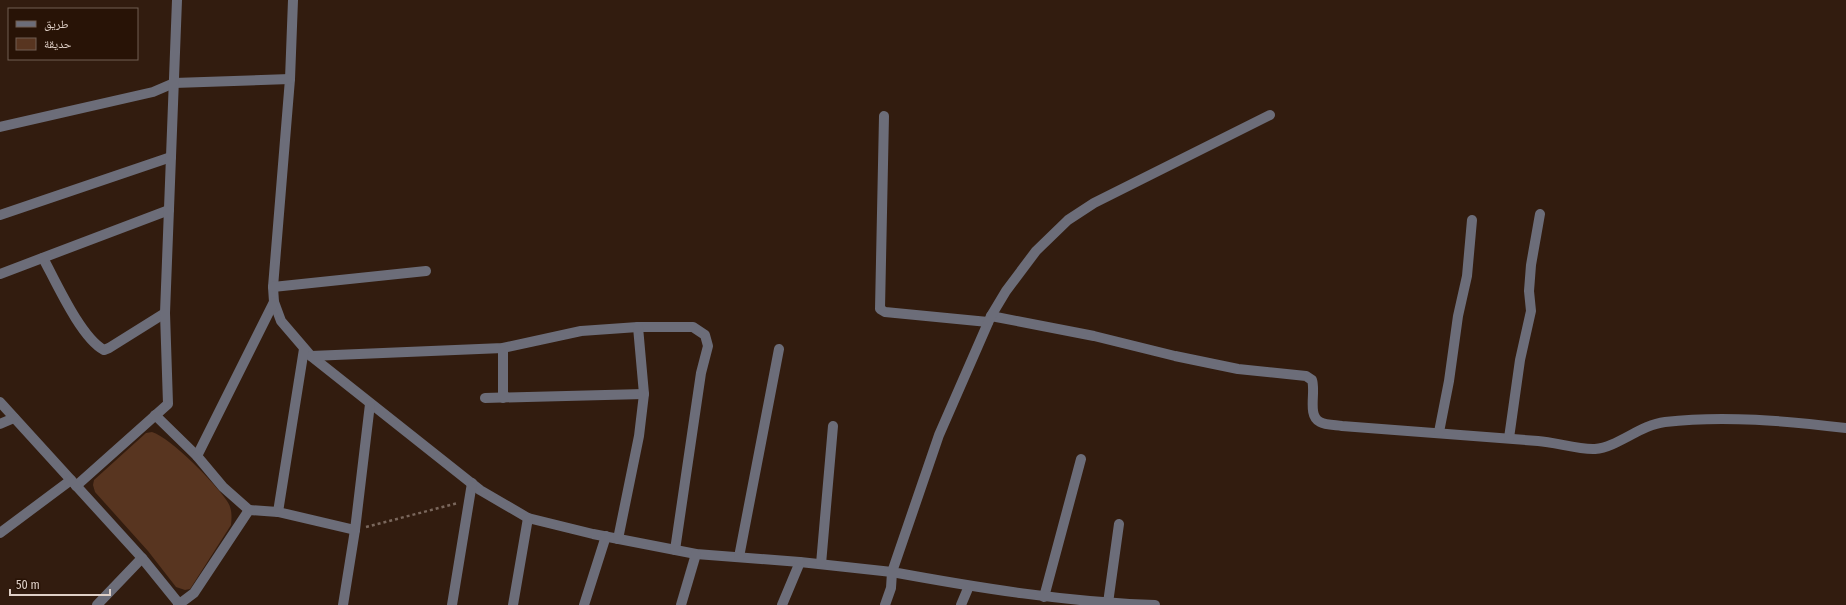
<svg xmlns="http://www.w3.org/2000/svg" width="1846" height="605" viewBox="0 0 1846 605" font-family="'Fira Sans Condensed','Noto Naskh Arabic',sans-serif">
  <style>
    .green { fill: #583520 }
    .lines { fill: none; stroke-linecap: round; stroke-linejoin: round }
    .path { stroke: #7a675c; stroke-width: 2.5; stroke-dasharray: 3 3; stroke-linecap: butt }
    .minor { stroke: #6c6d79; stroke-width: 10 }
  </style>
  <rect width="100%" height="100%" fill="#321c0f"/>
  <path class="green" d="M152,432c19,6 63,51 75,69 5,7 5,15 4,24l-41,64 -5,1 -9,-3 -28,-36 -53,-59 -2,-7 1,-5 52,-47z"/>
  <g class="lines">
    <path class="path" d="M366,527l92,-24"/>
    <g class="minor">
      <path d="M293,0l-3,79 -17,208 1,15 7,19 30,35 169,134 48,28 65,16 103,20 104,8 92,10 -1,16 -6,17"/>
      <path d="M884,116l-4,193 5,3 103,10"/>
      <path d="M0,127l153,-35 21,-9 116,-4"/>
      <path d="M0,215l171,-58"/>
      <path d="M43,258c13,24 38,80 61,92l5,-2 56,-35"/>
      <path d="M0,274l169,-64"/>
      <path d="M273,287l153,-16"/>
      <path d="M991,316l103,20 81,20 63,13 68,7 6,4c4,12 -5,36 8,42 5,3 15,3 22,4 65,5 130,10 196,15 17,1 41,9 57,8 23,-2 45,-24 70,-27 59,-7 122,-1 181,6"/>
      <path d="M311,356l192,-8 78,-17 57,-4h55l12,8 3,11 -7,27 -26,177"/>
      <path d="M485,398l159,-4"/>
      <path d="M503,398v-50"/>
      <path d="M0,402l142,156 38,47"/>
      <path d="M155,415l42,41 26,31 26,23"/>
      <path d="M0,424l14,-6"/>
      <path d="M1439,432l10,-51 9,-65 9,-40 5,-56"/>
      <path d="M1509,438l11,-78 11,-49 -2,-20 2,-26 9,-51"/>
      <path d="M197,456l77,-154"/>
      <path d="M76,486l92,-82 -3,-91 12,-313"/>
      <path d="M278,512l26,-163"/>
      <path d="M0,533l71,-53"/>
      <path d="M618,539l21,-103 5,-42 -6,-67"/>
      <path d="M739,557l40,-208"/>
      <path d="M821,564l12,-138"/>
      <path d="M1044,597l37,-138"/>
      <path d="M1108,603l11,-79"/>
      <path d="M97,605l45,-47"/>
      <path d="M178,605l16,-12 55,-83 29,2 77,18"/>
      <path d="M343,605l12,-75 15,-126"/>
      <path d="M452,605l20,-122"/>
      <path d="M513,605l15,-87"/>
      <path d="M584,605l22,-69"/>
      <path d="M681,605l15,-51"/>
      <path d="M782,605l18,-43"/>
      <path d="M961,605l8,-19"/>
      <path d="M1155,605c-89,-3 -176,-17 -263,-33l47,-137 52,-119 15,-25 30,-40 32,-31 26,-17 176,-88"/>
    </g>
  </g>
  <rect x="8" y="8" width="130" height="52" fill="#281306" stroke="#715f53"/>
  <rect x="16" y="21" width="20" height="6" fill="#6c6d79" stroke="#715f53"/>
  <text x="44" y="28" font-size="12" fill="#dfd0c7">طريق</text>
  <rect x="16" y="38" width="20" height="12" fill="#583520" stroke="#715f53"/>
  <text x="44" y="48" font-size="12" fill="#dfd0c7">حديقة</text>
  <path d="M10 589v6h100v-6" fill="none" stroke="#dfd0c7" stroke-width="2"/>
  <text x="16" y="589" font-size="12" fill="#dfd0c7" stroke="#281306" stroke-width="3" paint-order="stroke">50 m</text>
</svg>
